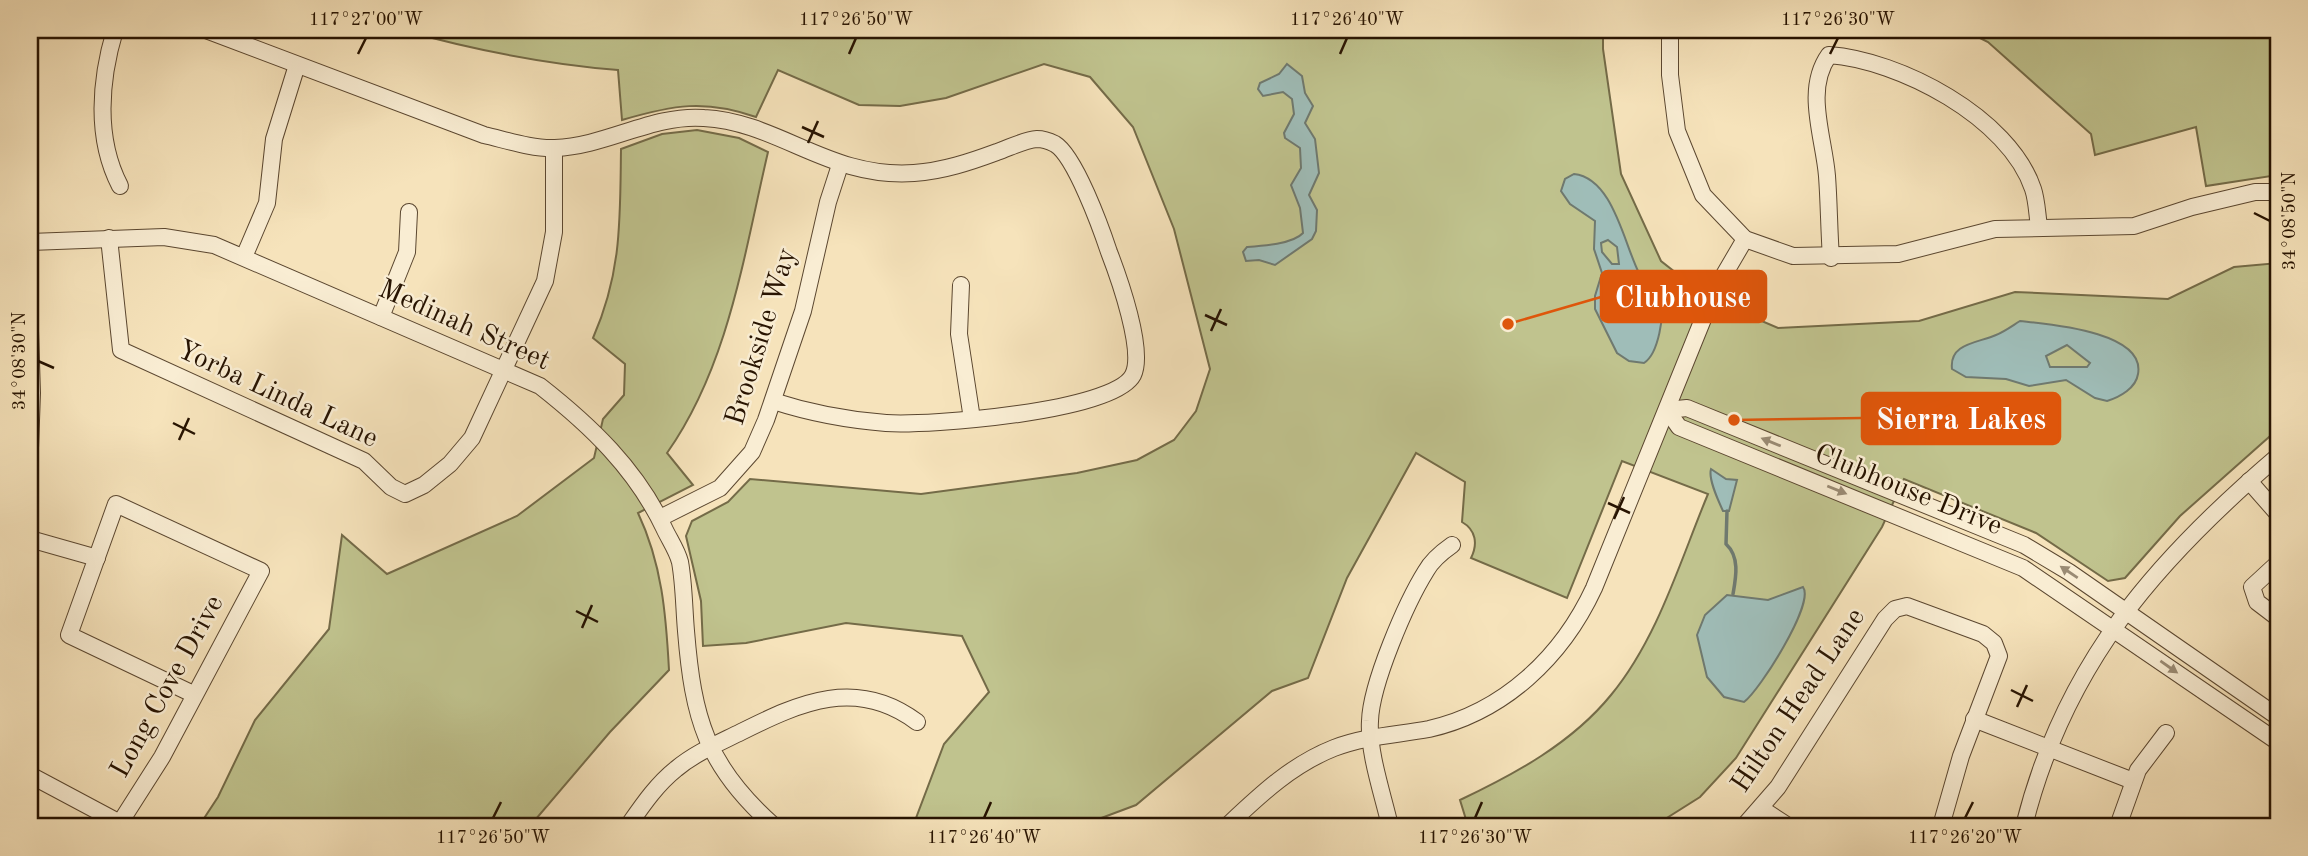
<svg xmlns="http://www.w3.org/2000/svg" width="2308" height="856" viewBox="0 0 2308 856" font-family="'Old Standard TT',serif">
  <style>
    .green { fill: #c0c38e; stroke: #746b48; stroke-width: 2 }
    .water { fill: #9fbdb8; stroke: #6f796f; stroke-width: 2; fill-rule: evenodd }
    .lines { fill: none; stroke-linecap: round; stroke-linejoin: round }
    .stream { stroke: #6f796f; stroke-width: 3.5 }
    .minor-casing { stroke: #5b4730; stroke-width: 18 }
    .minor { stroke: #f9edd3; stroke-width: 16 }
    .oneway { fill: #9a8b74 }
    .ticks { fill: none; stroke: #271301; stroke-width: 2.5 }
    .labels { text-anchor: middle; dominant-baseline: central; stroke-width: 5; stroke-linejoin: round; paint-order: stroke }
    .street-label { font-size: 28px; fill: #271301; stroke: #f9edd3 }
    .leader { fill: none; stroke: #de560b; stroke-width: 2.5 }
    .callout-dot { fill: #de560b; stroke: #f9edd3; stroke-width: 2.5 }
    .callout { fill: #de560b; stroke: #de560b; stroke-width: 2.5 }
    .callout-label { font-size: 30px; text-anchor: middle; font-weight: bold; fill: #fff }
    .neatline { fill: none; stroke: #271301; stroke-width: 2.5 }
    .ticks-label { font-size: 18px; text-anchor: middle; fill: #271301 }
  </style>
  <rect width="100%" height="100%" fill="#f6e3bb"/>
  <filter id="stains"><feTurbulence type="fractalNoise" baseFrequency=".00286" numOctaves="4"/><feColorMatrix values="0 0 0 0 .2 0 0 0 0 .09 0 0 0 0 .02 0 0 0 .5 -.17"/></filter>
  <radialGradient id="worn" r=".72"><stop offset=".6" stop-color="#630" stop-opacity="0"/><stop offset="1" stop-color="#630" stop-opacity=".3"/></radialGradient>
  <g class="green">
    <path d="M402,30h1201v19l18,125 40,87 33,26 35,20 49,21 141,-7 96,-29 153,7 66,-32 44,-4v166l-98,87 -55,62 -17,3 -72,-48 -132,-54 -22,48 -146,231 -36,39 -46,29h-186l-8,-26c55,-26 112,-57 151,-105 47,-57 69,-134 97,-201l-86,-33 -55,137 -96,-40c7,-14 5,-28 -9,-36l3,-40 -49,-29 -69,125 -39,100 -36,13 -136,114 -56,21h-167l31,-82 45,-52 -27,-56 -116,-13 -100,20 -43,3 -2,-45 -15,-65 6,-15 36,-19 22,-23 171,15 156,-21 60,-13 37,-20 22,-29 14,-42 -36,-140 -41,-102 -43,-50 -46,-13 -98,34 -46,8 -41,-1 -81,-35 -22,47c-51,-18 -83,-12 -134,3l-4,-50c-74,-6 -144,-20 -216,-40z"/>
    <path d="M1964,30h314v145l-72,11 -10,-59 -101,28 -4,-21 -103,-92z"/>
    <path d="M697,130l42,8 29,14c-24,102 -39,213 -101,301l26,32 -55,28c24,51 28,101 31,157l-59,62 -80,94h-331l19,-29 37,-77 74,-91 13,-94 45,39 130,-58 77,-58 9,-39 21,-24 1,-31 -32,-26c29,-66 27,-119 28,-189l41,-15z"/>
  </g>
  <g class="water">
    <path d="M1287,64l15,12 3,17 8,13 -8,17 10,16 4,34 -10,22 8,15 -1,21 -4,8 -37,26 -16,-5 -13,1 -3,-9 4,-5c15,-1 46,-3 56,-14l-3,-25 -9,-23 10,-17 -1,-20 -15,-10 -1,-5 10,-19 -2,-15 -9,-7 -20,4 -5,-7 2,-6 19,-9z"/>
    <path d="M1574,174c39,4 50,70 65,99 5,9 16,15 20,25 7,16 -1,56 -15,65l-15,-2 -12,-8 -22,-44v-13l7,-23 -8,-24 1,-28 -25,-17 -9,-13 4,-12zM1608,240l9,7 2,17h-7l-10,-12 -1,-9z"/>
    <path d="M2020,321c26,3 126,10 118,53 -2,14 -18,23 -31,27l-12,-3 -29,-18 -37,6 -23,-7 -40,-2 -14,-8c-3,-26 26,-26 44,-34 8,-3 16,-9 24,-14zM2067,345l23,18 -3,4h-37l-4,-11z"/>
    <path d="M1711,469l15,10 11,1 -8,31h-6c-5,-11 -15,-32 -12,-42z"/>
    <path d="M1803,587c12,16 -43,103 -59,115l-20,-5 -17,-20 -10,-42 8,-20 22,-20 41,5z"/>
  </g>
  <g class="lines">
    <path class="stream" d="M1727,511l-1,33c14,13 10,33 7,50"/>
    <defs>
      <g id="minor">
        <path d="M115,30c-15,50 -20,108 5,156"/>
        <path d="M206,30l278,105c22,5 48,14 71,13 52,-2 98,-34 149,-30 75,4 125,61 210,55 29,-2 56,-11 83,-21 12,-4 27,-12 40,-13 6,0 12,2 18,5 20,12 46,84 54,108 10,26 36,99 24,123 -19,37 -205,51 -247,48 -39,-3 -76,-10 -113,-22"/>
        <path d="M1670,30v45l7,56 26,64 42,44 48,17 105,-2 97,-25 139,-3 58,-19 63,-15h23"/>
        <path d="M109,238l12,112 243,111 27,26 14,7 19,-9 26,-21 22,-26 73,-157 9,-49v-83"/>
        <path d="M30,242l134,-5 50,8 326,141c51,40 96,83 124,142 5,11 13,22 16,34 4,22 4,46 6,69 7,87 20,135 88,195"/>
        <path d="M244,257l23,-54 7,-64 23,-74"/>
        <path d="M1831,258c-2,-28 -2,-55 -4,-82 -3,-39 -23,-86 2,-121 70,5 180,62 204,134 4,12 4,25 6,37"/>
        <path d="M961,285l-2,49 13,85"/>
        <path d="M381,317l26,-65 2,-40"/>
        <path d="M30,331l2,62 -2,55"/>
        <path d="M1667,410l12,17 344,141 255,174"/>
        <path d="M1667,410l20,-2 337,137 45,27 209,145"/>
        <path d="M2249,481l29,33"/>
        <path d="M660,518l60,-30 32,-36 14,-32 37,-109 25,-109 12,-37"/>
        <path d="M30,539l67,19"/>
        <path d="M2278,563l-26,24 5,15 21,16"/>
        <path d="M1974,719l159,62"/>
        <path d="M30,775l90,48"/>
        <path d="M1762,809l26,17"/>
        <path d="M118,826l44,-69 99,-186 -145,-67 -47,131 124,59"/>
        <path d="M628,826c14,-20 28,-41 48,-57 19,-16 43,-26 65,-37 60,-30 116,-55 176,-10"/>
        <path d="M1227,826c33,-31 64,-61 107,-78 31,-12 63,-13 95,-19 75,-17 133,-72 165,-141l120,-296 31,-53"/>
        <path d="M1390,826c-7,-31 -22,-74 -20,-105 1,-37 36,-118 56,-150 6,-11 16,-19 26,-26"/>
        <path d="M1744,826l34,-39 107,-168 10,-10 12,-3 76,28 11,9 5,13 -38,100 -20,70"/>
        <path d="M2024,826c40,-161 131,-265 254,-370"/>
        <path d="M2118,826l20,-56 28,-37"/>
      </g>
    </defs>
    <use href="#minor" class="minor-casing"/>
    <use href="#minor" class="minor"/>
  </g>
  <defs><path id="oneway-solid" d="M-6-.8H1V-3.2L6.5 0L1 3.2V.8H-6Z" transform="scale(1.75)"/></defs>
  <g class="oneway">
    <use href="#oneway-solid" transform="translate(1771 442) rotate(-158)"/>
    <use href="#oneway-solid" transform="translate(1837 490) rotate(22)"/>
    <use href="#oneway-solid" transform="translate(2069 572) rotate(-146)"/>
    <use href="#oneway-solid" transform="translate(2169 667) rotate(35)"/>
  </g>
  <path class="ticks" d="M358,54l8,-16M849,54l7,-16M1340,54l7,-16M1830,54l8,-16M802,127l22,10M808,143l10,-22M2254,213l16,8M1205,315l22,10M1211,331l10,-22M38,361l16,7M173,423l22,11M179,440l10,-22M1608,503l22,10M1614,519l10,-22M576,611l22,11M582,628l10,-23M2011,690l22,11M2017,707l10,-22M493,818l8,-16M984,818l7,-16M1475,818l7,-16M1965,818l8,-16"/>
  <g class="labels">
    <g class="street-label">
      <text transform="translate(464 326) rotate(24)">Medinah Street</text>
      <text transform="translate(762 337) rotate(-73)">Brookside Way</text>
      <text transform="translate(277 395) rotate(25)">Yorba Linda Lane</text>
      <text transform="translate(1908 491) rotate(22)">Clubhouse Drive</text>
      <text transform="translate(168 687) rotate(-61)">Long Cove Drive</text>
      <text transform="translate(1799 701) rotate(-56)">Hilton Head Lane</text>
    </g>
  </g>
  <path class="leader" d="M1508 324L1601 297M1734 420L1862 418"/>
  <g class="callout-dot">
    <circle cx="1508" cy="324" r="7"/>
    <circle cx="1734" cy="420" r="7"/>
  </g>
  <g class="callout">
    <rect x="1601" y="271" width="165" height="51" rx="7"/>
    <rect x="1862" y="393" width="198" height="51" rx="7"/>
  </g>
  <g class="callout-label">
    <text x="1683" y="307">Clubhouse</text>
    <text x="1961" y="429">Sierra Lakes</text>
  </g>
  <rect width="2308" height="856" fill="none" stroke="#f6e3bb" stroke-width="77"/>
  <rect x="38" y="38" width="2232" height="780" class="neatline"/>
  <g class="ticks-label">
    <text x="366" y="25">117°27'00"W</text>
    <text x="856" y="25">117°26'50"W</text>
    <text x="1347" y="25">117°26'40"W</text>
    <text x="1838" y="25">117°26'30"W</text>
    <text transform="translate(2289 221) rotate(-90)" y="6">34°08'50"N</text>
    <text transform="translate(19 361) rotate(-90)" y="6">34°08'30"N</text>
    <text x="493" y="843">117°26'50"W</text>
    <text x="984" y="843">117°26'40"W</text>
    <text x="1475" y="843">117°26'30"W</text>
    <text x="1965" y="843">117°26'20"W</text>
  </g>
  <rect width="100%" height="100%" filter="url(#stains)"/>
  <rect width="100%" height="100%" fill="url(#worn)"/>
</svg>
